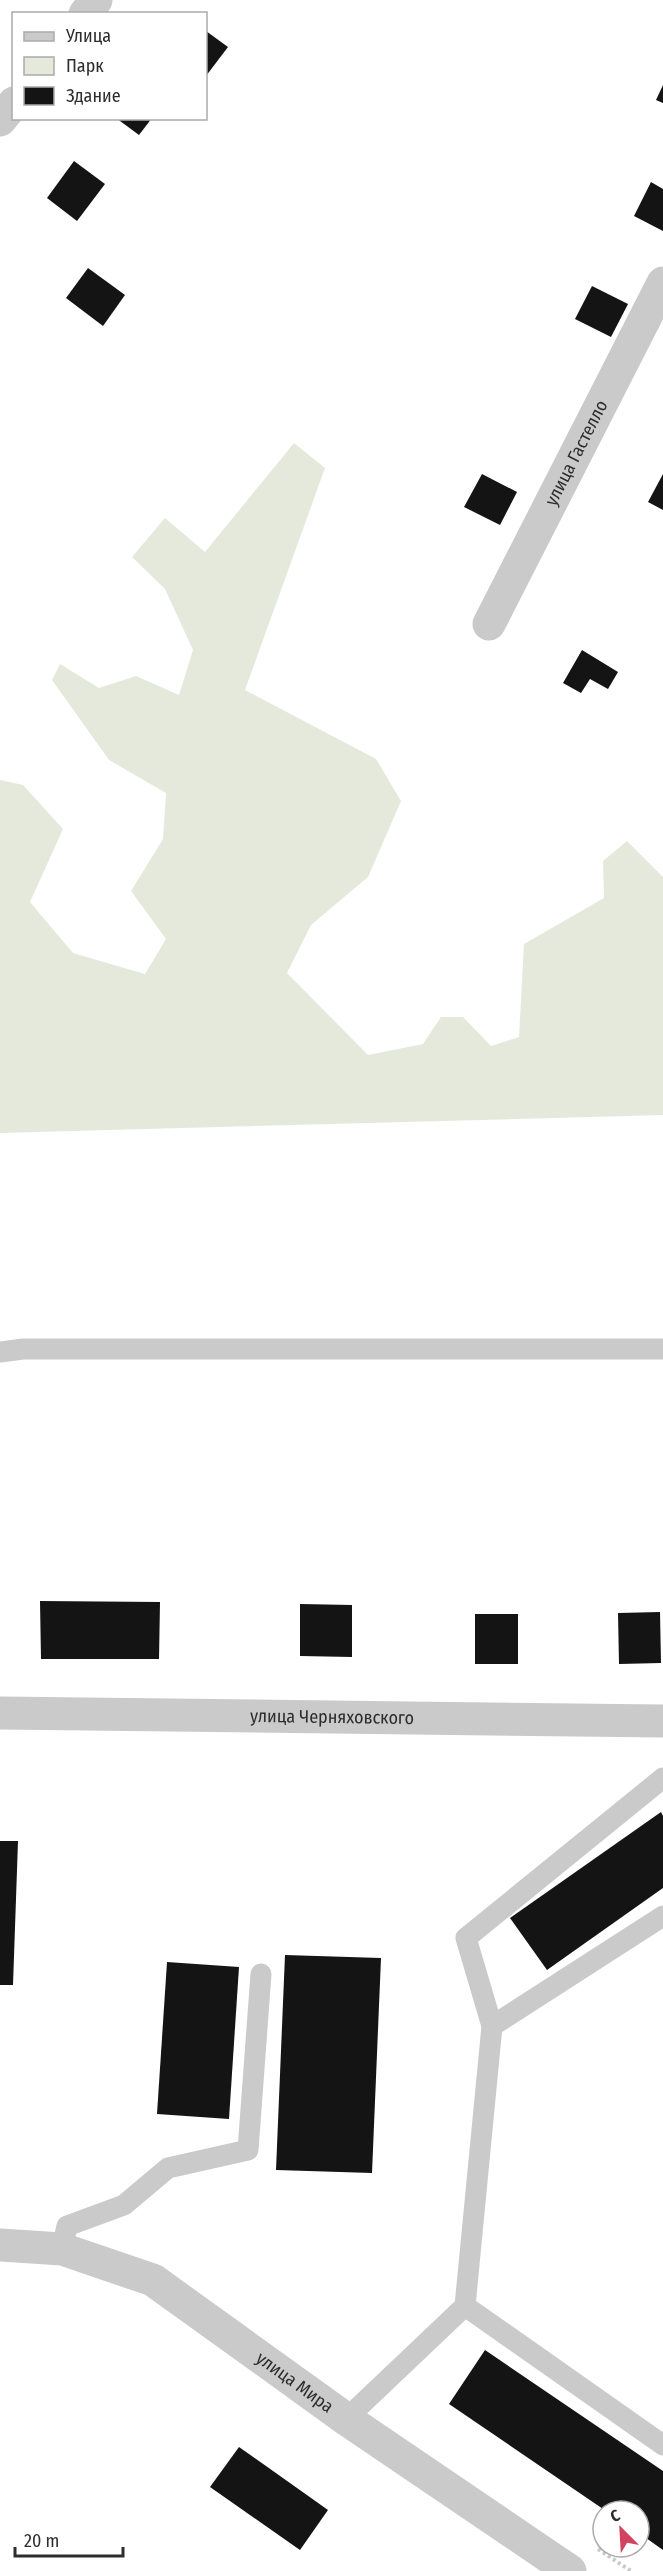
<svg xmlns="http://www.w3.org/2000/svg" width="663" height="2571" viewBox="0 0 663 2571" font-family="'Fira Sans Condensed',sans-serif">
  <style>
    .green { fill: #e5e9dc }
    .building { fill: #141414 }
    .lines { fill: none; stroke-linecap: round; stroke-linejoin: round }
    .path { stroke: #cacaca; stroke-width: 4; stroke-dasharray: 3 3; stroke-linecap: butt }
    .service { stroke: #cacaca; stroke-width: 21 }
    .minor { stroke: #cacaca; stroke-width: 33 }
    .labels { text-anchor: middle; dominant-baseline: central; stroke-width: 6; stroke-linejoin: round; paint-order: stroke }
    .street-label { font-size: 18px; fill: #2d2d2d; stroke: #fff }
  </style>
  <rect width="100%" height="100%" fill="#fff"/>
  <path class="green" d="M294,443l31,25 -80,222 131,69 25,42 -33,76 -57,48 -24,48 81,82 55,-11 18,-27h22l28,29 28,-9 5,-93 80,-46 -1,-37 24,-20 36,36v238l-663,18v-353l23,5 40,44 -33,73 43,51 72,21 21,-35 -35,-48 32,-52 3,-46 -57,-33 -57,-80 8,-16 39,24 37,-12 43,19 14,-45 -28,-61 -33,-32 33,-39 40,34z"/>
  <g class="building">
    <path d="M206,31l22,16 -22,29z"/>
    <path d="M663,85v18l-7,-3z"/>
    <path d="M116,118h36l-13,17z"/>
    <path d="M74,161l31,23 -28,37 -30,-23z"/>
    <path d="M651,182l12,7v42l-29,-15z"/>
    <path d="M88,268l37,27 -22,31 -37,-28z"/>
    <path d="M592,286l36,18 -17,33 -36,-18z"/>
    <path d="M482,474l35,18 -17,33 -36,-18z"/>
    <path d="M663,474v36l-15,-8z"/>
    <path d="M582,650l36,22 -10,17 -18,-10 -9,14 -18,-10z"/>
    <path d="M40,1601l120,1 -1,57h-118z"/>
    <path d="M300,1604l52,1v52l-52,-1z"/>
    <path d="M660,1612l1,51 -42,1 -1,-51z"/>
    <rect x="475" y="1614" width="43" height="50"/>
    <path d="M661,1812l2,4v72l-116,82 -37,-52z"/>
    <path d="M0,1841h18l-5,144h-13z"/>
    <path d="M285,1955l96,3 -9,215 -96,-3z"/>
    <path d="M167,1962l72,5 -10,152 -72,-5z"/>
    <path d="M485,2350l178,121v79l-24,-17v-22h-33l-157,-107z"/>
    <path d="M239,2447l89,63 -28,40 -90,-63z"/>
  </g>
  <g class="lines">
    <path class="path" d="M598,2549l33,22"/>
    <g class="service">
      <path d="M0,1352l23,-3h640"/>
      <path d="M492,2026l-26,-88 197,-160"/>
      <path d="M62,2249l5,-23 57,-21 44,-37 80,-18 13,-176"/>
      <path d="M465,2306l27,-280 171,-110"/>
      <path d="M346,2419l119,-113 198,139"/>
    </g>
    <g class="minor">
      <path d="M85,14l11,-14"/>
      <path d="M0,120l14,-17"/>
      <path id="s1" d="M489,624l174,-341"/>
      <path id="s2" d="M0,1713l663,8"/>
      <path id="s3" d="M0,2245l62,4 91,31 193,139 224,152"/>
    </g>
  </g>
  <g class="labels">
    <g class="street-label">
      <text stroke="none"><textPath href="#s1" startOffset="192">улица Гастелло</textPath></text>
      <text stroke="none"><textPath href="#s2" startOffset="332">улица Черняховского</textPath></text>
      <text stroke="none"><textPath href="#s3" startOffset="333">улица Мира</textPath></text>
    </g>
  </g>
  <rect x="12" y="12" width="195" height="108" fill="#ffffff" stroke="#ababab" stroke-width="1.5"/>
  <rect x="24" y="32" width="30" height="9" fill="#cacaca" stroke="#ababab" stroke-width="1.5"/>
  <text x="66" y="42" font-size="18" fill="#2d2d2d">Улица</text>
  <rect x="24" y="57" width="30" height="18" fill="#e5e9dc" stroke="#ababab" stroke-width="1.5"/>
  <text x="66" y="72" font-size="18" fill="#2d2d2d">Парк</text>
  <rect x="24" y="87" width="30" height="18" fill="#141414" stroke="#ababab" stroke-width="1.5"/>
  <text x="66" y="102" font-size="18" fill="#2d2d2d">Здание</text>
  <g transform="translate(621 2529) rotate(336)"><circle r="28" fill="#ffffff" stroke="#ababab" stroke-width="1.5"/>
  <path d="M0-4.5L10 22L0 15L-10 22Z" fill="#d1435f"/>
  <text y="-9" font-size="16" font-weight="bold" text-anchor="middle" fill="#2d2d2d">С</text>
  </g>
  <path d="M15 2547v9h108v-9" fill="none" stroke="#2d2d2d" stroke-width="3"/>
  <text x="24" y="2547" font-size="18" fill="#2d2d2d" stroke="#ffffff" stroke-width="4.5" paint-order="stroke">20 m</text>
</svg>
